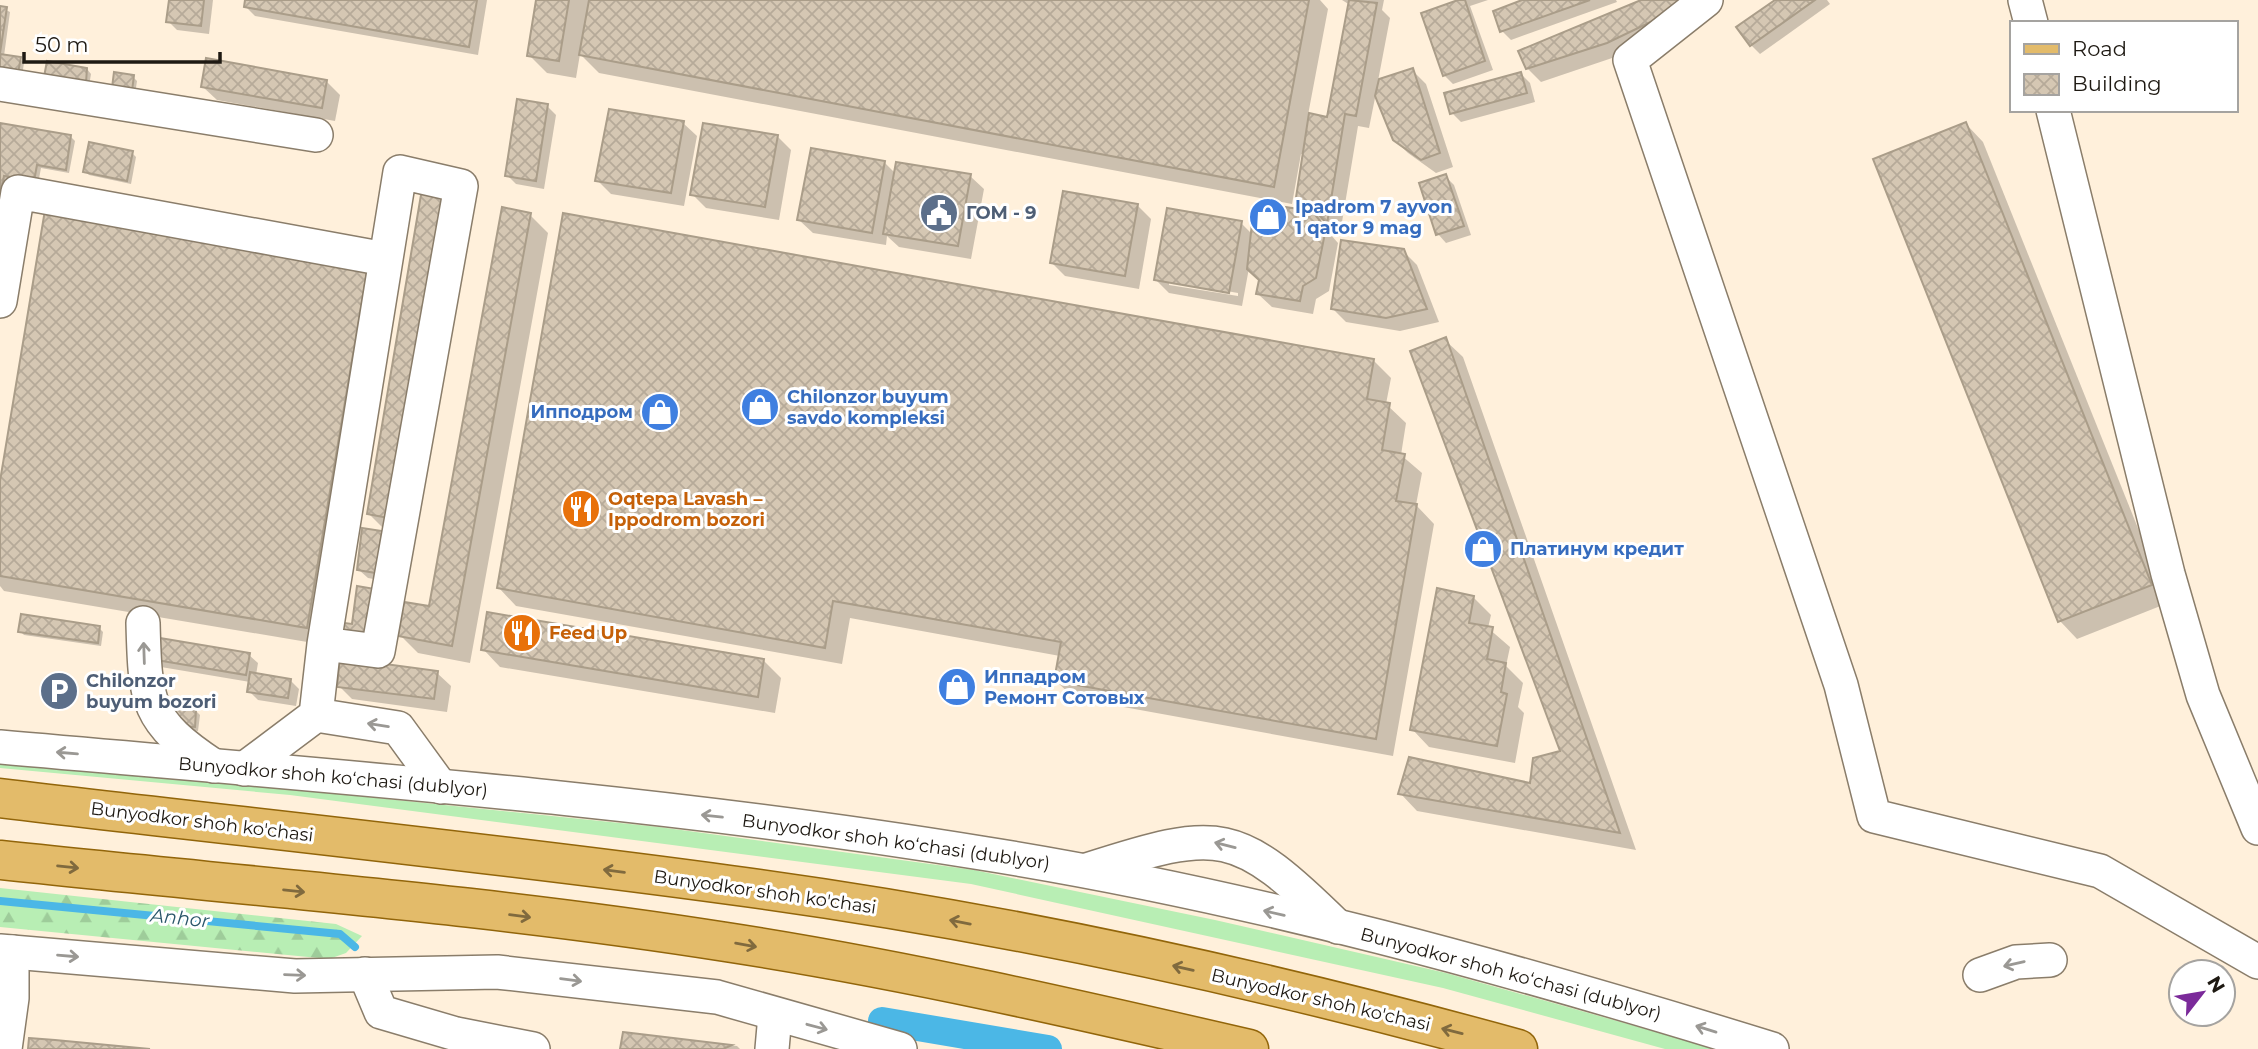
<svg xmlns="http://www.w3.org/2000/svg" width="2258" height="1049" viewBox="0 0 2258 1049" font-family="Montserrat,sans-serif">
  <style>
    .grass { fill: #b8eeb4 }
    .forest { fill: url(#forest-firs) }
    .shadow { fill: #0003; fill-rule: evenodd }
    .lines { fill: none; stroke-linecap: round; stroke-linejoin: round }
    .stream { stroke: #4bb7e6; stroke-width: 8 }
    .canal { stroke: #4bb7e6; stroke-width: 28 }
    .building { fill: url(#building-cross-hatch); stroke: #aa9d89; stroke-width: 2 }
    .minor-casing { stroke: #8a7d6a; stroke-width: 36 }
    .major-casing { stroke: #92650a; stroke-width: 41 }
    .minor { stroke: #fff; stroke-width: 33 }
    .major { stroke: #e3bb6a; stroke-width: 38 }
    .oneway { stroke: #9a9894 }
    .oneway2 { stroke: #806a3e }
    .labels { text-anchor: middle; dominant-baseline: central; stroke-width: 6; stroke-linejoin: round; paint-order: stroke }
    .shop-label { font-size: 18px; font-weight: bold; fill: #366cbe; stroke: #fff; text-anchor: start }
    .service-label { font-size: 18px; font-weight: bold; fill: #4e5e75; stroke: #fff; text-anchor: start }
    .food-label { font-size: 18px; font-weight: bold; fill: #c56008; stroke: #fff; text-anchor: start }
    .street-label { font-size: 18px; fill: #1e1912; stroke: #fff }
    .water-label { font-size: 19px; font-style: italic; fill: #2a566a; stroke: #fff }
  </style>
  <defs>
    <pattern id="forest-firs" width="22" height="20" patternUnits="userSpaceOnUse" patternTransform="scale(1.75)"><rect width="22" height="20" fill="#b8eeb4"/><path d="M5 1l3.5 6h-7zM16 11l3.5 6h-7z" fill="#9ecc9a"/></pattern>
    <pattern id="building-cross-hatch" width="8" height="8" patternUnits="userSpaceOnUse" patternTransform="scale(1.75)"><rect width="8" height="8" fill="#d5c7b3"/><path d="M0 0l8 8M0 8l8-8" fill="none" stroke="#b6aa99"/></pattern>
  </defs>
  <rect width="100%" height="100%" fill="#fff0db"/>
  <g class="grass">
    <path d="M0,759l659,68 315,43 241,50 231,53 271,76h-52l-222,-61 -472,-104 -681,-89 -290,-27z"/>
    <path d="M914,1031l105,18h-50l-50,-12z"/>
  </g>
  <path class="forest" d="M0,888l336,36 26,12 -16,17 -17,6 -329,-32z"/>
  <g class="shadow">
    <path d="M170,0h43l-4,34 -32,-4 -9,-9z"/>
    <path d="M247,0h240l-9,55 -223,-39 -9,-9z"/>
    <path d="M538,0h782l8,9 -20,106 21,4 21,-114 -8,-5h42l-2,10 8,8 -12,63 34,-11 14,14 27,83 -17,6 -28,-20 -14,-14 -18,-46 -7,35 -11,-2 -18,108 -12,-12 -11,-3 21,24 -9,48 -13,8 -3,15 -41,-7 -14,-13 3,-14 -12,-12 -7,38 -73,-13 -13,-13 85,-57 11,11 53,-22 -8,-8 7,-49 -3,-1 -9,50 -693,-131 -19,-19 -4,24 -29,-5 -18,-18zM1169,281l69,12v3l-69,-11z"/>
    <path d="M1464,0h24l-18,6 23,64 -40,14 -9,-9z"/>
    <path d="M1527,0h89l1,2 -106,38 -9,-9z"/>
    <path d="M1645,0h75l-99,55 -80,27 -14,-14z"/>
    <path d="M1778,0h49l3,4 -70,50 -9,-9z"/>
    <path d="M0,7l10,5 -6,44 16,3 4,4 -2,13 -22,-4z"/>
    <path d="M87,69l4,5 -2,12 -39,-6z"/>
    <path d="M1521,74l9,9 5,19 -74,20 -9,-9z"/>
    <path d="M133,77l4,4 -2,13 -17,-3z"/>
    <path d="M326,81l14,14 -5,26 -118,-21 -14,-13z"/>
    <path d="M547,106l9,9 -12,74 -28,-5 -9,-9z"/>
    <path d="M683,123l14,13 -13,70 -73,-12 -14,-14z"/>
    <path d="M1966,124l17,18 185,461 -91,36 -17,-18z"/>
    <path d="M0,125l71,12 4,4 -6,32 -28,-5 -3,16 -30,-5 -8,45z"/>
    <path d="M778,137l13,13 -12,70 -73,-12 -14,-14z"/>
    <path d="M132,153l4,4 -5,27 -42,-9 -4,-4z"/>
    <path d="M885,163l11,11 74,2 14,13 -13,70 -72,-12 -12,-11 -1,9 -73,-12 -14,-13z"/>
    <path d="M1445,176l9,9 17,50 -25,8 -8,-9z"/>
    <path d="M447,195l-40,336 -25,-4 -14,-14z"/>
    <path d="M1137,205l14,14 -12,70 -74,-13 -13,-13z"/>
    <path d="M530,215l18,18 -78,430 -52,-10 -18,-18 31,-26z"/>
    <path d="M1403,251l14,14 22,57 -39,9 -54,-9 -13,-13z"/>
    <path d="M367,267l18,18 -60,360 -321,-54 -4,-5v-95z"/>
    <path d="M1445,340l18,17 173,493 -219,-39 -17,-18 132,-7 30,-34z"/>
    <path d="M1373,360l18,18 -5,26 20,19 -5,32 21,18 -6,32 18,19 -41,232 -319,-58 -18,-17 4,-25 -210,-38 -8,46 -326,-58 -17,-18z"/>
    <path d="M381,532l9,9 -5,40 -17,-3 -9,-8z"/>
    <path d="M1473,597l18,18 -3,13 22,19 -4,19 17,17 -5,24 6,6 -9,50 -86,-16 -17,-18z"/>
    <path d="M99,628l4,4 -2,14 -77,-11 -4,-4z"/>
    <path d="M483,649l280,11 18,18 -6,35 -275,-46z"/>
    <path d="M249,655l9,8 -2,12 34,5 9,9 -3,17 -38,-6 -9,-9 1,-9 -89,-15 -9,-9z"/>
    <path d="M437,673l14,13 -4,26 -95,-13 -13,-13z"/>
    <path d="M196,711l4,4 -2,16 -25,-3z"/>
    <path d="M624,1034l113,12 3,3h-118z"/>
  </g>
  <g class="lines">
    <path class="stream" d="M0,901l340,33 15,13"/>
    <path class="canal" d="M882,1021l166,28"/>
  </g>
  <g class="building">
    <path d="M169,0h35l-3,26 -35,-4z"/>
    <path d="M245,0h232l-8,47 -225,-40z"/>
    <path d="M536,0h33l-10,61 -32,-5z"/>
    <path d="M589,0h720l-35,187 -695,-132z"/>
    <path d="M1349,0l28,3 -21,113 -11,-2 -18,110 -13,-15 -19,-5 14,-91 18,4z"/>
    <path d="M1458,0h7l20,61 -42,15 -22,-63z"/>
    <path d="M1522,0h68l-90,32 -7,-21z"/>
    <path d="M1641,0h49l-2,4 -81,39 -81,26 -8,-18z"/>
    <path d="M1775,0h40l-65,46 -14,-19z"/>
    <path d="M0,6l7,1 -7,46z"/>
    <path d="M0,54l21,3 -3,16 -18,-3z"/>
    <path d="M206,58l121,22 -5,28 -121,-21z"/>
    <path d="M47,61l40,7 -1,15 -42,-6z"/>
    <path d="M1413,68l27,85 -19,7 -28,-20 -18,-44 4,-17z"/>
    <path d="M114,72l20,3 -2,16 -20,-3z"/>
    <path d="M1521,72l6,21 -77,21 -6,-21z"/>
    <path d="M517,99l31,5 -12,77 -31,-5z"/>
    <path d="M609,109l75,12 -13,72 -76,-12z"/>
    <path d="M1966,122l186,463 -94,37 -185,-463z"/>
    <path d="M0,123l71,12 -5,35 -29,-5 -3,16 -30,-5 -4,24z"/>
    <path d="M703,123l75,12 -13,72 -75,-12z"/>
    <path d="M89,142l44,9 -6,30 -44,-9z"/>
    <path d="M811,148l74,13 -13,72 -75,-13z"/>
    <path d="M896,162l75,12 -13,72 -75,-12z"/>
    <path d="M1446,174l18,52 -28,9 -17,-52z"/>
    <path d="M422,189l26,5 -54,325 -27,-5z"/>
    <path d="M1063,191l75,13 -13,72 -75,-13z"/>
    <path d="M1272,205l40,6 14,17 -10,50 -13,8 -3,15 -44,-7 3,-14 -12,-11 5,-46z"/>
    <path d="M502,207l29,6 -79,433 -54,-10 6,-34 25,4z"/>
    <path d="M1167,208l75,13 -13,72 -75,-13z"/>
    <path d="M45,210l323,55 -61,363 -307,-52v-95z"/>
    <path d="M563,213l811,146 -7,40 23,4 -8,47 23,4 -9,47 21,3 -41,235 -322,-58 7,-39 -228,-41 -8,47 -328,-60z"/>
    <path d="M1341,240l63,9 23,60 -41,9 -55,-9z"/>
    <path d="M1446,337l174,496 -222,-39 11,-37 121,26 3,-25 27,-7 -150,-400z"/>
    <path d="M362,528l20,3 -6,42 -19,-3z"/>
    <path d="M357,586l18,3 -6,47 -34,-4 2,-10 15,2z"/>
    <path d="M1437,588l37,8 -5,27 24,4 -6,32 19,4 -5,29 6,2 -10,52 -87,-16z"/>
    <path d="M487,612l277,47 -6,38 -277,-47z"/>
    <path d="M21,614l79,12 -2,17 -80,-11z"/>
    <path d="M154,637l96,16 -4,22 -96,-16z"/>
    <path d="M340,658l98,13 -4,28 -97,-12z"/>
    <path d="M250,672l41,7 -3,19 -41,-6z"/>
    <path d="M169,707l27,3 -1,17 -28,-2z"/>
    <path d="M623,1032l109,13 -9,4h-103z"/>
    <path d="M29,1038l26,2 95,9h-122z"/>
  </g>
  <g class="lines">
    <defs>
      <g id="minor">
        <path d="M1706,0l-76,60 211,625 33,131 226,55 158,91"/>
        <path d="M2025,0l6,23"/>
        <path d="M0,84l316,51"/>
        <path d="M2053,110l115,464 35,121 55,133"/>
        <path d="M0,301l18,-109 367,67"/>
        <path d="M143,623c2,79 3,98 71,143"/>
        <path d="M316,715l82,13 43,59"/>
        <path d="M0,747c327,29 657,53 981,106 267,42 533,116 791,196"/>
        <path d="M244,769l72,-54 8,-71 76,-472 61,14 -83,465 -54,-7"/>
        <path d="M1087,870c134,-43 149,-43 251,57"/>
        <path d="M0,951l295,25 202,-4 220,25 183,52"/>
        <path d="M365,974l16,38 75,22 77,15"/>
        <path d="M1980,975l36,-13 34,-2"/>
        <path d="M5,1049l7,-51v-46"/>
        <path d="M772,1049l3,-34"/>
      </g>
      <g id="major">
        <path d="M0,798c243,29 488,54 730,87 265,35 531,93 788,164"/>
        <path d="M0,860c242,26 486,44 726,82 176,27 350,67 523,107"/>
      </g>
    </defs>
    <use href="#minor" class="minor-casing"/>
    <use href="#major" class="major-casing"/>
    <use href="#minor" class="minor"/>
    <use href="#major" class="major"/>
  </g>
  <defs><path id="oneway-shaft" d="M-6 0H5M1.5-3L5.5 0L1.5 3" fill="none" stroke-width="1.6" stroke-linecap="round" stroke-linejoin="round" transform="scale(1.75)"/></defs>
  <g class="oneway">
    <use href="#oneway-shaft" transform="translate(144 653) rotate(-92)"/>
    <use href="#oneway-shaft" transform="translate(378 725) rotate(-171)"/>
    <use href="#oneway-shaft" transform="translate(67 753) rotate(-175)"/>
    <use href="#oneway-shaft" transform="translate(712 816) rotate(-174)"/>
    <use href="#oneway-shaft" transform="translate(1225 845) rotate(-166)"/>
    <use href="#oneway-shaft" transform="translate(1274 913) rotate(-167)"/>
    <use href="#oneway-shaft" transform="translate(68 956) rotate(5)"/>
    <use href="#oneway-shaft" transform="translate(2014 964) rotate(167)"/>
    <use href="#oneway-shaft" transform="translate(295 975) rotate(2)"/>
    <use href="#oneway-shaft" transform="translate(571 980) rotate(7)"/>
    <use href="#oneway-shaft" transform="translate(817 1027) rotate(15)"/>
    <use href="#oneway-shaft" transform="translate(1706 1029) rotate(-163)"/>
  </g>
  <g class="oneway2">
    <use href="#oneway-shaft" transform="translate(68 867) rotate(6)"/>
    <use href="#oneway-shaft" transform="translate(614 871) rotate(-173)"/>
    <use href="#oneway-shaft" transform="translate(294 891) rotate(6)"/>
    <use href="#oneway-shaft" transform="translate(520 916) rotate(7)"/>
    <use href="#oneway-shaft" transform="translate(960 922) rotate(-169)"/>
    <use href="#oneway-shaft" transform="translate(746 945) rotate(10)"/>
    <use href="#oneway-shaft" transform="translate(1183 968) rotate(-167)"/>
    <use href="#oneway-shaft" transform="translate(1452 1031) rotate(-166)"/>
  </g>
  <defs>
    <symbol id="civic-disc" viewBox="-11 -11 22 22"><circle r="9.5" fill="#5c6f8a" stroke="#fff"/><path d="M-.6-6.5H3V-4.5H.6V-3L4-1V1h2V6H-6V1h2V-1L-.6-3ZM-1.2 2.5V6h2.4V2.5Z" fill="#fff"/></symbol>
    <symbol id="shop-disc" viewBox="-11 -11 22 22"><circle r="9.5" fill="#3f7fe0" stroke="#fff"/><path d="M-5-2.5h2.3a2.7 3.5 0 0 1 5.4 0H5L5.5 6h-11ZM-1.5-2.5h3a1.5 2.3 0 0 0-3 0Z" fill="#fff"/></symbol>
    <symbol id="restaurant-disc" viewBox="-11 -11 22 22"><circle r="9.5" fill="#e8710a" stroke="#fff"/><path d="M-5-6h1v4h1v-4h1v4h1v-4h1v5L-1.5 .5V6h-2V.5L-5-1ZM5-6V6H3V1.5H1.5Q1.5-4 5-6Z" fill="#fff"/></symbol>
    <symbol id="parking-disc" viewBox="-11 -11 22 22"><circle r="9.5" fill="#5c6f8a" stroke="#fff"/><path d="M-3.5-5.5H1a3.5 3.5 0 0 1 0 7H-1V5.5H-3.5ZM-1-3.4V-.6H.8a1.4 1.4 0 0 0 0-2.8Z" fill="#fff"/></symbol>
  </defs>
  <g fill-rule="evenodd">
    <use href="#civic-disc" x="917" y="191" width="44" height="44"/>
    <use href="#shop-disc" x="1246" y="195" width="44" height="44"/>
    <use href="#shop-disc" x="738" y="385" width="44" height="44"/>
    <use href="#shop-disc" x="638" y="390" width="44" height="44"/>
    <use href="#restaurant-disc" x="559" y="487" width="44" height="44"/>
    <use href="#shop-disc" x="1461" y="527" width="44" height="44"/>
    <use href="#restaurant-disc" x="500" y="611" width="44" height="44"/>
    <use href="#shop-disc" x="935" y="665" width="44" height="44"/>
    <use href="#parking-disc" x="37" y="669" width="44" height="44"/>
  </g>
  <g class="labels">
    <g class="shop-label">
      <text x="1295" y="207">Ipadrom 7 ayvon<tspan x="1295" dy="21">1 qator 9 mag</tspan></text>
      <text x="787" y="397">Chilonzor buyum<tspan x="787" dy="21">savdo kompleksi</tspan></text>
      <text x="633" y="412" text-anchor="end">Ипподром</text>
      <text x="1510" y="549">Платинум кредит</text>
      <text x="984" y="677">Иппадром<tspan x="984" dy="21">Ремонт Сотовых</tspan></text>
    </g>
    <g class="service-label">
      <text x="966" y="213">ГОМ - 9</text>
      <text x="86" y="681">Chilonzor<tspan x="86" dy="21">buyum bozori</tspan></text>
    </g>
    <g class="food-label">
      <text x="608" y="499">Oqtepa Lavash –<tspan x="608" dy="21">Ippodrom bozori</tspan></text>
      <text x="549" y="633">Feed Up</text>
    </g>
    <g class="street-label">
      <text transform="translate(333 777) rotate(5)">Bunyodkor shoh koʻchasi (dublyor)</text>
      <text transform="translate(202 822) rotate(7)">Bunyodkor shoh ko'chasi</text>
      <text transform="translate(896 842) rotate(8)">Bunyodkor shoh koʻchasi (dublyor)</text>
      <text transform="translate(765 892) rotate(8)">Bunyodkor shoh ko'chasi</text>
      <text transform="translate(1511 974) rotate(15)">Bunyodkor shoh koʻchasi (dublyor)</text>
      <text transform="translate(1321 1000) rotate(13)">Bunyodkor shoh ko'chasi</text>
    </g>
    <g class="water-label">
      <text transform="translate(180 918) rotate(6)">Anhor</text>
    </g>
  </g>
  <rect x="2010" y="21" width="228" height="91" fill="#ffffff" stroke="#a5a3a0" stroke-width="2"/>
  <rect x="2024" y="44" width="35" height="10" fill="#e3bb6a" stroke="#a5a3a0" stroke-width="2"/>
  <text x="2072" y="56" font-size="21" fill="#1e1912">Road</text>
  <rect x="2024" y="74" width="35" height="21" fill="url(#building-cross-hatch)" stroke="#a5a3a0" stroke-width="2"/>
  <text x="2072" y="91" font-size="21" fill="#1e1912">Building</text>
  <g transform="translate(2202 993) rotate(59)"><circle r="33" fill="#ffffff" stroke="#a5a3a0" stroke-width="2"/>
  <path d="M0-5L12 26L0 18L-12 26Z" fill="#7b2a9a"/>
  <text y="-10" font-size="19" font-weight="bold" text-anchor="middle" fill="#1e1912">N</text>
  </g>
  <path d="M24 52v10h196v-10" fill="none" stroke="#1e1912" stroke-width="3.5"/>
  <text x="35" y="52" font-size="21" fill="#1e1912" stroke="#ffffff" stroke-width="5" paint-order="stroke">50 m</text>
</svg>
